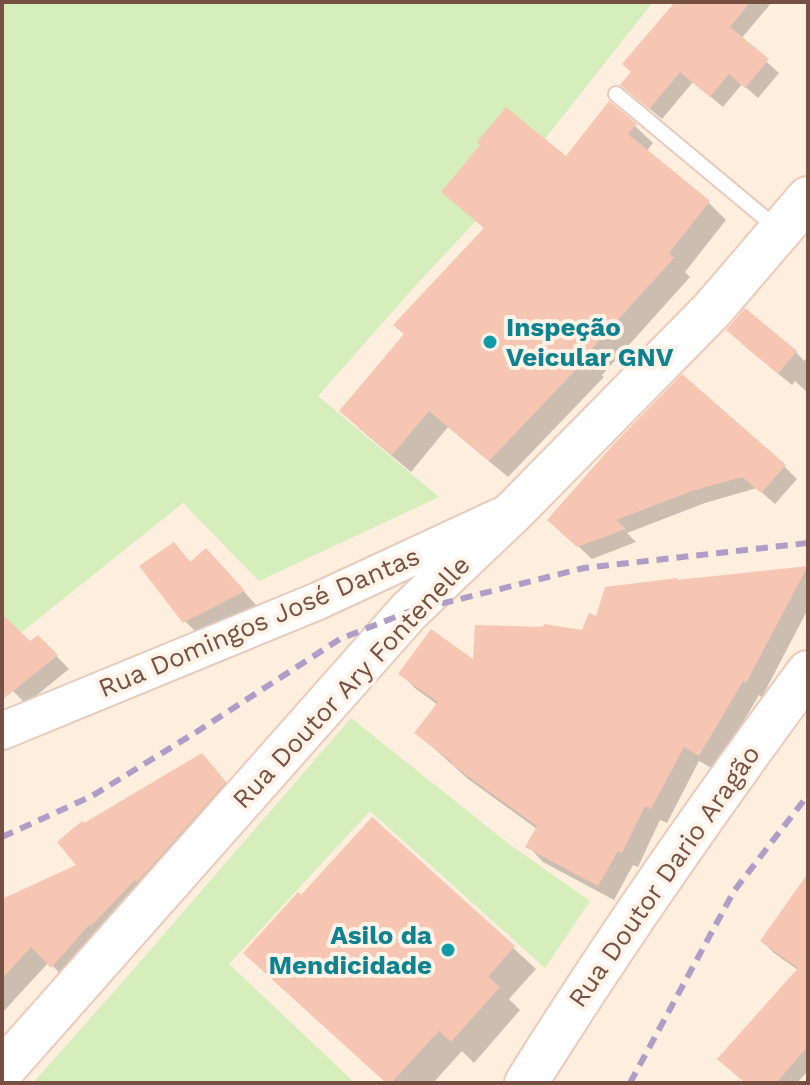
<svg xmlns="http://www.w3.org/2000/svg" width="810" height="1085" viewBox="0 0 810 1085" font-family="'Work Sans',sans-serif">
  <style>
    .green { fill: #d6edbc }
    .shadow { fill: #0003 }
    .building { fill: #f6c6b3 }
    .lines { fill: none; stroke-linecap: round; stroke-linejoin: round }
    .service-casing { stroke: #e5cabd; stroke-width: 18 }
    .tertiary-casing { stroke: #e5cabd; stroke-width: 40 }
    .secondary-casing { stroke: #ebcab9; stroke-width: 46 }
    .service { stroke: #fff; stroke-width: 14 }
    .tertiary { stroke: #fff; stroke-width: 36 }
    .secondary { stroke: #fff; stroke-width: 42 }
    .rail { stroke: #af9dc8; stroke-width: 6; stroke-dasharray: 12 8; stroke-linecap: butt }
    .culture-dot { fill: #0f9aa8; stroke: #fff2e7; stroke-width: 3 }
    .labels { text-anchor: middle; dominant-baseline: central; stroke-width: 8; stroke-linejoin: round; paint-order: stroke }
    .culture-label { font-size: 26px; font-weight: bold; fill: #0d838f; stroke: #fff2e7; text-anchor: start }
    .street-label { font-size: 26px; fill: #775044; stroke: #fff2e7 }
  </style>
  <rect width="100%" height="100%" fill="#feeede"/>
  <g class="green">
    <path d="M2,2h651l-151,191 -84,90 -100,113 121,101 -180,84 -76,-78 -181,145z"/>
    <path d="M351,718l158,126 81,57 -45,67 -175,-157 -141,153 126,119h-322l106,-120z"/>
  </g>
  <g class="shadow">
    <path d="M677,2h95l-31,37 38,34 -21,25 -16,-14 -19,23 -30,-25 -31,37 -27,-22z"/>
    <path d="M635,126l18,17 -7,9 63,51 17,17 -41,52 5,5 -88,98 2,2 -96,100 -60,-50 -37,45 -51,-43 -18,-18 64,-76 80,-105 -42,-38 123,-33z"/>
    <path d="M741,343l55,9 8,9 4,-5v37l-13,-12 -3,4z"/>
    <path d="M784,466l13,13 -22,25 -18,-16 -52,15 -78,30 9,9 -44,17 -42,-39z"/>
    <path d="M174,545l18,19h27l37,41 -58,29 -13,-13z"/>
    <path d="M807,568l1,41 -46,88 -3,-2 -44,75 -16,-9 -32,62 -7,-3 -22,47 -5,-2 -19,35 -71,-38 -15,-16 9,-17 -69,-50 -51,-46 21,-28 -22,-16 -15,-15 74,-11 108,-31 15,-13 8,-30 71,-9 2,1z"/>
    <path d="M2,616l28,28 8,-7 31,32 -43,35 -24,-24z"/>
    <path d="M202,755l39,44 -172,184 -20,-21 -47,51v-111l77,-36 5,-41z"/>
    <path d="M373,819l163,150 -27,30 11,11 -46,53 -12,-12 -29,32h-46l-86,-185z"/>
    <path d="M808,899v172l-11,12h-51l52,-113 -24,-17 -12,-12z"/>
  </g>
  <g class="building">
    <path d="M675,2h75l-20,25 39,32 -24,29 -16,-14 -19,23 -30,-25 -31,37 -29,-24 11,-13 -9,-8z"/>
    <path d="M609,101l28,23 -9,10 82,67 -41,52 5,5 -89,98 2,2 -98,103 -60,-50 -37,44 -53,-44 65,-77 -11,-9 91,-97 -43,-36 39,-47 -3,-3 29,-35 60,49z"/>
    <path d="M745,308l52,43 -19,23 -52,-44z"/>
    <path d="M682,374l104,91 -25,28 -19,-16 -50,14 -76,29 10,9 -49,18 -30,-27 65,-74z"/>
    <path d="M174,542l16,20 16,-14 39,43 -62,32 -44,-57z"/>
    <path d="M808,566l-62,117 -3,-2 -44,75 -15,-9 -33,62 -6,-3 -23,47 -4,-2 -20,35 -73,-39 12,-21 -86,-62 1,-2 -38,-29 24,-31 -40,-28 33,-45 42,30 2,-34 68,2 1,-3 38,6 7,-17 7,3 9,-29 73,-9 -1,2z"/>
    <path d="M2,614l28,27 8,-6 20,20 -56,45z"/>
    <path d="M202,753l24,29 -89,100 -2,-2 -44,46 -2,-1 -38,43 -20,-21 -29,32v-80l74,-34 -19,-23 25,-21 2,2z"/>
    <path d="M372,817l143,129 -27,31 12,10 -49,55 -12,-11 -48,52h-5l-143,-130 55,-61 3,3z"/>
    <path d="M808,873v173l-32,37h-31l-28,-24 81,-91 -38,-27z"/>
  </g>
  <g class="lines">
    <defs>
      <path id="service" d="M616,94l162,135"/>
      <path id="tertiary" d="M2,731l316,-130 181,-84"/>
      <g id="secondary">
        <path d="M2,1071l406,-459 107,-102 197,-200 96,-112"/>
        <path d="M526,1083c88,-141 183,-277 282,-411"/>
      </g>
    </defs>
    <use href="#service" class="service-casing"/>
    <use href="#tertiary" class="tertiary-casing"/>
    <use href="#secondary" class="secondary-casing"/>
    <use href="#service" class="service"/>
    <use href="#tertiary" class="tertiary"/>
    <use href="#secondary" class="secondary"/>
    <g class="rail">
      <path d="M2,837l90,-41 106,-65 142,-92 68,-27 176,-44 224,-25"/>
      <path d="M630,1083l104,-192 74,-96"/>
    </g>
  </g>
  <g class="culture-dot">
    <circle cx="490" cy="342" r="8"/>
    <circle cx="448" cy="950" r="8"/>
  </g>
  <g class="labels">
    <g class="culture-label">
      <text x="506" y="327">Inspeção<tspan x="506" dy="30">Veicular GNV</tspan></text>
      <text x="432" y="935" text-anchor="end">Asilo da<tspan x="432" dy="30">Mendicidade</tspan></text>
    </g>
    <g class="street-label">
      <text transform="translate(259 622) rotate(-23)">Rua Domingos José Dantas</text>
      <text transform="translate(351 682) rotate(-47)">Rua Doutor Ary Fontenelle</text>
      <text transform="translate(664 876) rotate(-55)">Rua Doutor Dario Aragão</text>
    </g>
  </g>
  <rect width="810" height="1085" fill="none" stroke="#775044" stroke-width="8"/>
</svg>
